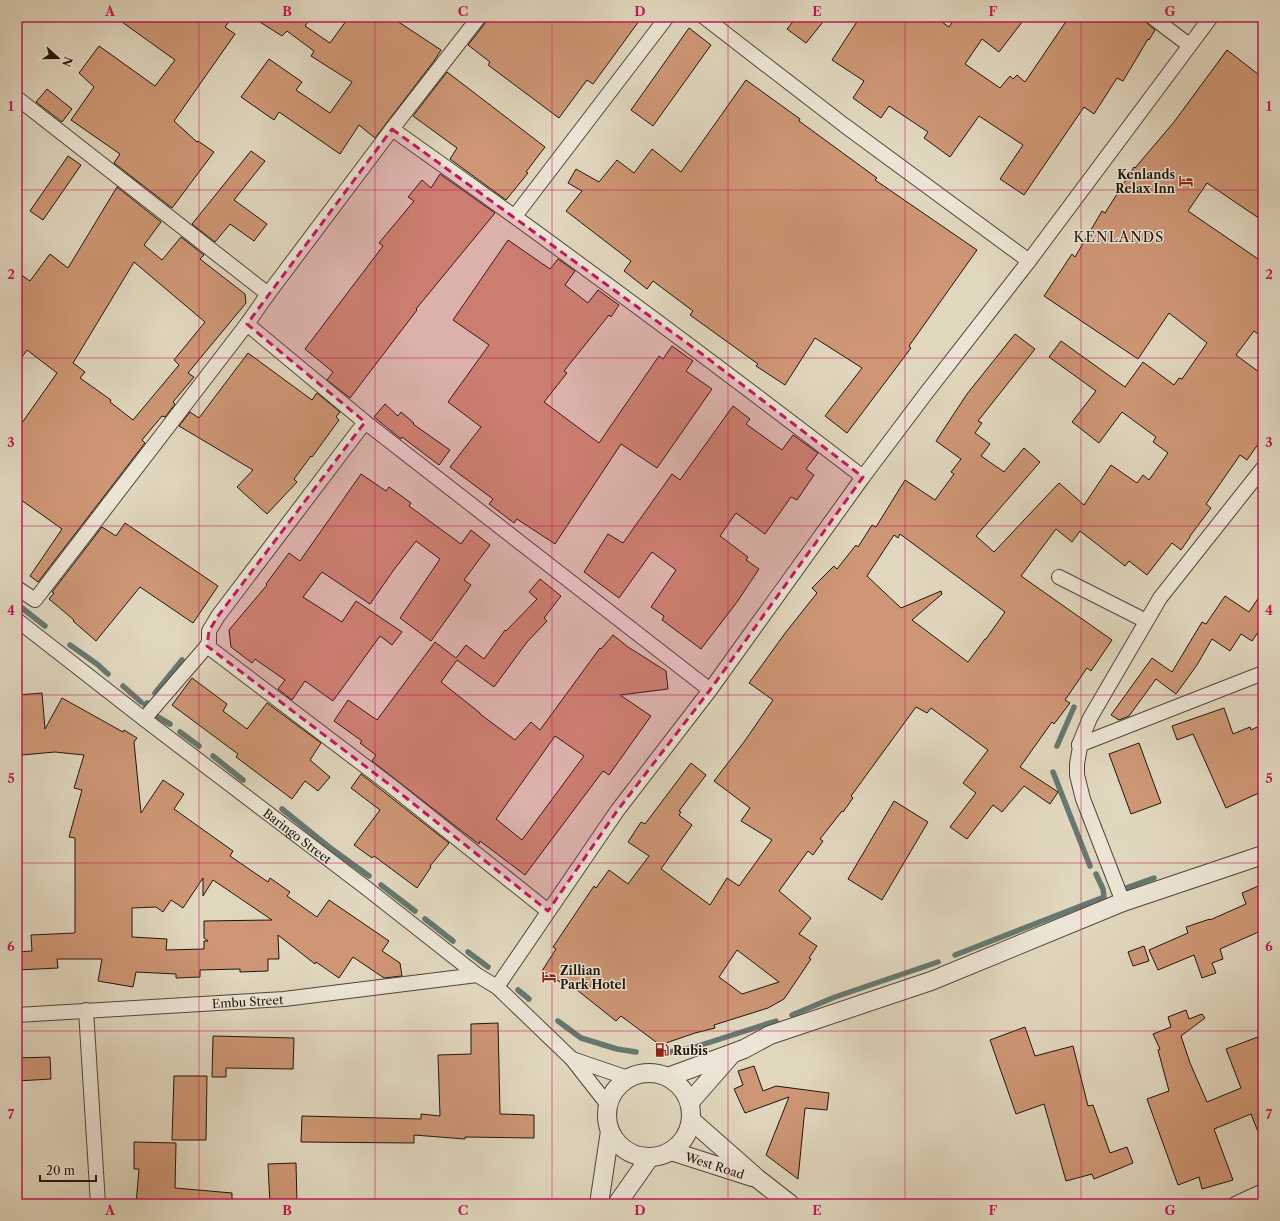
<svg xmlns="http://www.w3.org/2000/svg" width="1280" height="1221" viewBox="0 0 1280 1221" font-family="'Libre Caslon Text',serif">
  <style>
    .lines { fill: none; stroke-linecap: round; stroke-linejoin: round }
    .stream { stroke: #667870; stroke-width: 5.5 }
    .building { fill: #ce9675; stroke: #20160b; fill-rule: evenodd }
    .minor-casing { stroke: #504638; stroke-width: 16 }
    .tertiary-casing { stroke: #504638; stroke-width: 20 }
    .minor { stroke: #ece5d5; stroke-width: 14 }
    .tertiary { stroke: #ece5d5; stroke-width: 18 }
    .marked { fill: #c2185b; fill-opacity: 0.2; stroke: #c2185b; stroke-width: 3; stroke-dasharray: 8 5; stroke-linejoin: round }
    .grid { fill: none; stroke: #c2185b; stroke-width: 1; stroke-opacity: 0.55 }
    .labels { text-anchor: middle; dominant-baseline: central; stroke-width: 3; stroke-linejoin: round; paint-order: stroke }
    .poi-label { font-size: 12px; font-weight: bold; fill: #20160b; stroke: #ece5d5; text-anchor: start }
    .street-label { font-size: 12px; fill: #20160b; stroke: #ece5d5 }
    .quarter-label { font-size: 14px; letter-spacing: 1px; fill: #20160b; stroke: #ece5d5 }
    .neatline { fill: none; stroke: #c2185b; stroke-width: 1.5 }
    .grid-label { font-size: 13px; text-anchor: middle; font-weight: bold; fill: #c2185b }
  </style>
  <rect width="100%" height="100%" fill="#e1d7be"/>
  <filter id="stains"><feTurbulence type="fractalNoise" baseFrequency=".005" numOctaves="4"/><feColorMatrix values="0 0 0 0 .2 0 0 0 0 .09 0 0 0 0 .02 0 0 0 .5 -.17"/></filter>
  <radialGradient id="worn" r=".72"><stop offset=".6" stop-color="#630" stop-opacity="0"/><stop offset="1" stop-color="#630" stop-opacity=".3"/></radialGradient>
  <g class="lines">
    <g class="stream">
      <path d="M1262,491l1,-1"/>
      <path d="M17,604l28,22"/>
      <path d="M70,645l27,19 11,10"/>
      <path d="M123,686l18,16"/>
      <path d="M155,693l27,-33"/>
      <path d="M145,705l2,-2"/>
      <path d="M156,716l14,8"/>
      <path d="M180,732l19,14"/>
      <path d="M1057,746l17,-39"/>
      <path d="M213,756l30,24"/>
      <path d="M1053,772l37,94"/>
      <path d="M282,809l47,38 40,29"/>
      <path d="M381,885l34,26"/>
      <path d="M1126,888l28,-10"/>
      <path d="M425,919l28,22"/>
      <path d="M468,952l20,15"/>
      <path d="M955,955l149,-58 -1,-8 -7,-15"/>
      <path d="M518,990l11,9"/>
      <path d="M792,1015l43,-18 103,-35"/>
      <path d="M558,1021l23,17 36,11 19,3"/>
      <path d="M660,1054l35,-7 81,-26"/>
    </g>
  </g>
  <g class="building">
    <path d="M115,17h117l-7,10 10,7 -61,87 23,21 1,-1 16,11 -42,56 -58,-45 6,-9 -49,-34 23,-33 -15,-14 20,-27 56,40 20,-26z"/>
    <path d="M252,17h60l-7,9 25,17 19,-26h42l50,33 -7,11 -59,77 -16,-13 -19,29 -61,-42 -5,8 -33,-23 28,-38 33,23 -6,8 34,23 22,-31 -41,-26 3,-5 -27,-20 -5,5z"/>
    <path d="M487,17h155l-49,67 -6,-4 -28,38 -71,-53 2,-3 -22,-17 18,-23z"/>
    <path d="M797,17h30l-21,26 -19,-14z"/>
    <path d="M860,17h75l14,10 7,-10h70l-27,35 -17,-13 -17,25 35,24 10,-12 3,3 4,-4 8,7 44,-65h71l15,13 -6,10 -1,-1 -25,42 -6,-3 -23,36 -10,-7 -60,88 -24,-16 23,-34 -44,-29 -29,41 -26,-19 4,-6 -39,-26 -8,12 -28,-20 11,-17 -32,-21z"/>
    <path d="M689,28l22,17 -58,81 -22,-16z"/>
    <path d="M1227,50l36,28v143l-56,-38 -19,28 73,50 -3,5 5,5v67l-9,-7 -18,24 27,20v62l-16,23 -7,-5 -34,49 5,4 -21,28v1l-9,13 -9,-7 -25,32 -18,-14 -4,5 -45,-35 -8,11 -16,-13 -35,47 91,64 -21,31 -4,-3 -22,32 5,3 -16,21 -2,-2 -32,45 38,25 -8,12 -26,-18 -22,26 -9,-7 -26,34 -17,-12 26,-34 -13,-10 25,-33 -57,-42 -4,5 -11,-6 -65,89 2,2 -10,14 -1,-1 -22,28 3,2 -10,14 -5,-4 -29,40 32,27 -12,16 18,12 -8,12 2,1 -27,40 -16,9 -54,17 1,3 -20,5 -35,12 -39,-29 -5,5 -49,-39 -2,3 -23,-14 14,-22 -3,-2 41,-61 2,2 13,-18 19,14 21,-28 -21,-14 13,-20 4,2 46,-61 15,12 -27,36 2,1 -2,3 13,10 -31,44 49,36 17,-27 12,8 33,-46 -31,-19 9,-13 -36,-27 30,-39 29,-42 -24,-17 37,-51 31,-39 -5,-5 22,-22 3,3 19,-24 2,2 14,-22 4,2 29,-47 30,20 19,-26 -3,-2 10,-13 -25,-18 31,-47 48,-60 20,15 -57,72 4,2 -7,10 15,11 -9,12 23,16 20,-24 16,14 -64,74 18,16 65,-69 25,22 27,-40 26,18 6,-8 6,5 19,-27 -15,-11 3,-5 -34,-25 -23,31 -27,-21 24,-31 -47,-34 12,-16 64,46 18,-25 31,23 5,-7 3,1 25,-36 -38,-30 -31,46 -94,-63 28,-42 3,3 27,-46 3,2 29,-46 1,1 39,-46zM900,534l105,78 -19,27h-1l-17,23 -56,-42 30,-26 -1,-3 -40,17 -34,-32 27,-41 4,3zM737,950l42,32 -37,12 -23,-17z"/>
    <path d="M447,72l98,75 -19,25 2,1 -22,27 -56,-41 7,-11 -44,-32z"/>
    <path d="M746,80l54,39 -1,2 78,57 -2,2 102,70 -68,96 2,2 -64,85 -22,-17 37,-48 -47,-30 -30,47 -29,-19 2,-2 -68,-49 3,-4 -40,-30 -6,8 -23,-18 7,-10 -65,-50 16,-20 -14,-8 8,-14 23,13 18,-22 17,13 18,-24 29,23z"/>
    <path d="M47,89l25,20 -10,13 -26,-20z"/>
    <path d="M251,151l14,10 -31,39 33,24 -13,17 -24,-17 -15,18 -23,-18z"/>
    <path d="M68,156l13,9 -38,55 -13,-9z"/>
    <path d="M440,174l55,39 -79,96 1,1 -67,88 -23,-18 6,-8 -28,-23 78,-103 -4,-3 35,-42 -6,-4 14,-17 9,8z"/>
    <path d="M117,187l44,35 -17,23 18,15 19,-23 23,18 -4,4 45,35 1,9 -58,70 6,4 -21,25 2,2 -10,13 -3,-1 -20,24 3,3 -107,139 -8,-6 32,-47 -45,-32v-67l40,-57 -30,-23 -10,14v-92l13,9 20,-27 18,14zM134,262l71,60 -31,38 5,5 -46,55 -23,-18 1,-2 -31,-22 5,-6 -12,-9z"/>
    <path d="M508,240l42,29 8,-10 17,12 -10,14 23,18 10,-13 21,15 -8,12 -2,-2 -45,56 3,2 -23,29 55,41 60,-87 4,3 9,-13 21,15 -7,10 26,18 -55,79 -36,-24 -66,100 -38,-25 -3,4 -25,-19 4,-5 -43,-32 31,-40 -33,-25 41,-57 -36,-25z"/>
    <path d="M248,353l64,47 5,-7 23,19 -4,5 3,3 -27,37 -1,-1 -17,23 3,3 -30,32 -30,-27 16,-17 -74,-44 11,-14 9,6z"/>
    <path d="M385,404l13,12 3,-4 13,11 -1,1 37,26 -11,15 -37,-28 -1,2 -27,-22z"/>
    <path d="M733,406l17,13 -4,5 36,26 11,-15 25,18 -12,16 8,6 -17,25 -6,-3 -26,37 -29,-21 -16,23 28,21 -2,3 13,9 -22,33 -36,47 -39,-29 2,-4 -13,-9 25,-37 -24,-18 -33,46 -35,-26 24,-38 15,9 49,-69 8,6z"/>
    <path d="M361,474l25,17 3,-4 22,16 -2,3 52,38 10,-14 19,15 -26,35 7,5 -40,56 -31,-23 40,-59 -24,-18 -23,30 -23,33 -48,-32 -19,25 39,25 14,-21 46,31 -10,13 -12,-9 -47,65 -28,-20 -13,19 -14,-11 7,-9 -30,-21 -3,4 -21,-16 -2,-17 38,-45 -1,-1 23,-31 11,8z"/>
    <path d="M125,523l93,63 -25,37 -53,-36 -44,54 -23,-20 1,-1 -25,-21 5,-6 -2,-1 50,-65 14,9z"/>
    <path d="M540,579l21,17 -17,22 3,3 -20,21 -33,45 -37,-27 -16,22 39,31v1l35,26 16,-18 9,8 60,-82 1,1 12,-14 15,12 38,24 2,18 -48,6 31,21 -42,59 -6,-4 -78,104 -45,-34 -1,3 -16,-12 -91,-71 4,-6 -16,-12 2,-2 -28,-20 14,-21 29,20 58,-78 21,16 10,-13 18,14 21,-29 1,1 31,-32 -8,-7zM555,736l29,20 -62,84 -26,-21z"/>
    <path d="M1263,591v34l-11,16 -11,-7 -11,17 -18,-12 -15,26 -21,29 -20,-15 -27,37 -10,4 -8,-5 41,-57 20,14 30,-50 4,2 19,-28 24,16z"/>
    <path d="M192,678l35,26 -4,7 24,18 20,-26 54,40 -11,17 20,17 -12,14 -13,-10 -13,18 -56,-42 2,-3 -66,-49z"/>
    <path d="M42,693l3,36 17,-31 61,34 1,-2 13,8 -3,4 7,71 22,-33 21,14 -10,15 59,42 -3,5 38,26 2,-4 20,14 -3,4 30,21 12,-17 60,41 -7,10 18,12 2,13 -18,2 -31,-21 -14,21 -23,-16 -1,2 -37,-29 1,24h-11v12l-28,1v-3l-40,1v7l-24,1v-4l-40,-2 -3,15 -35,-6 4,-22h-45l1,9 -41,2v-18l15,-1 -1,-16 44,-2v-95l-6,-1 13,-47 -8,-2 10,-33 -29,-3 -33,3 -5,-60zM203,878v18l10,-16 59,40 -68,1v17l4,3h-4v8l-38,1 1,-11 -35,-2v-29l24,-1 7,5 8,-12 12,8z"/>
    <path d="M1224,708l9,26 17,-7 1,3 12,-6v67l-37,17 -33,-74 -16,6 -5,-14z"/>
    <path d="M1139,743l22,60 -30,11 -22,-60z"/>
    <path d="M361,774l88,69 -19,23 1,1 -14,21 -43,-32 -2,2 -18,-13 26,-35 -29,-22z"/>
    <path d="M894,801l34,21 -46,78 -34,-21z"/>
    <path d="M1263,884v46l-43,19 3,10 -11,4 4,10 -14,5 -8,-23 -36,15 -9,-20 39,-17 -2,-6 24,-8v1l36,-16 -4,-11z"/>
    <path d="M1144,946l5,15 -16,5 -5,-14z"/>
    <path d="M1186,1010l3,9 13,-5 3,4 -24,18 9,27 17,39 34,-14 -15,-39 37,-14v107h-1l-11,-28 -37,15 19,51 -31,9 -3,-12 -21,8 -31,-86 22,-8 -11,-41 2,-1 -7,-15 18,-7 -3,-10z"/>
    <path d="M498,1023l2,91 34,1v23l-69,-1v2l-51,-4v8l-113,-1 1,-26 119,3v-5l19,2 -2,-61 33,-1v-30z"/>
    <path d="M1025,1027l10,29 38,-10 15,60 5,-1 17,48 17,-6 6,16 -39,16 -2,-5 -26,7 -22,-77 -28,10 -26,-74z"/>
    <path d="M213,1036l81,2 -1,31 -67,-1v9h-14z"/>
    <path d="M50,1057l1,22 -34,2v-23z"/>
    <path d="M754,1066l9,25 13,-5 53,7 -2,17 -22,-2 -7,71 -32,-24 23,-58 -44,16 -11,-24 9,-4 -5,-14z"/>
    <path d="M174,1076h33l-1,64h-34z"/>
    <path d="M134,1142l42,1 -1,45 57,5v11h-96l3,-35h-5z"/>
    <path d="M296,1163l1,41h-27l-2,-40z"/>
  </g>
  <g class="lines">
    <defs>
      <g id="minor">
        <path d="M704,17l140,108 185,136"/>
        <path d="M1152,17l37,28"/>
        <path d="M17,98l251,196"/>
        <path d="M392,129c160,113 316,229 471,348"/>
        <path d="M515,216l152,-199"/>
        <path d="M247,324l118,98 345,268"/>
        <path d="M365,422l-147,194 -9,15v11l-2,4 183,139 158,126"/>
        <path d="M1059,577l87,44"/>
        <path d="M17,588l18,12 212,-276 21,-30 124,-165 87,-112"/>
        <path id="s1" d="M17,620l127,99 221,168 112,88 20,12 75,72 36,46"/>
        <path d="M144,719l63,-73"/>
        <path d="M1079,745l184,-72"/>
        <path d="M1123,902l-40,-103 -6,-24v-11l3,-17 -1,-2 11,-27 70,-120 103,-130"/>
        <path d="M497,987l120,-176 93,-121 153,-213 64,-85 102,-131 182,-244"/>
        <path d="M86,1010l12,194"/>
        <path id="s2" d="M17,1015l267,-16 193,-24"/>
        <path d="M572,1059l56,19"/>
        <path d="M1235,1204l28,-13"/>
      </g>
      <g id="tertiary">
        <circle cx="649" cy="1115" r="42"/>
        <path d="M668,1077l76,-28 26,-14 161,-54 192,-79 140,-47"/>
        <path d="M690,1102l41,-47"/>
        <path d="M691,1120l67,59 32,25"/>
        <path id="s3" d="M671,1151l81,26"/>
        <path d="M599,1204l11,-73"/>
        <path d="M617,1204l33,-47"/>
      </g>
    </defs>
    <use href="#minor" class="minor-casing"/>
    <use href="#tertiary" class="tertiary-casing"/>
    <use href="#minor" class="minor"/>
    <use href="#tertiary" class="tertiary"/>
  </g>
  <path class="marked" d="M392,129l306,222 165,126 -153,213 -93,121 -69,100 -158,-126 -183,-139 2,-15 9,-15 147,-194 -118,-98z"/>
  <path class="grid" d="M199,17v1187M375,17v1187M552,17v1187M728,17v1187M905,17v1187M1081,17v1187M17,190h1246M17,358h1246M17,526h1246M17,695h1246M17,863h1246M17,1031h1246"/>
  <defs>
    <symbol id="hotel-bare" viewBox="-9 -9 18 18"><path d="M-6-4.5h1.5V1H6V5H4.5V3h-9V5H-6ZM-4 0a1.8 1.8 0 1 1 3.6 0ZM.5 0V-2.5h3Q6-2.5 6 0Z" fill="#8f2418" stroke="#ece5d5" stroke-width="2.5" paint-order="stroke"/></symbol>
    <symbol id="fuel-bare" viewBox="-9 -9 18 18"><path d="M-5.5-6h7V0h2V4h1.3V-2.5L3-4.5l.8-.8L6-3V5H2.5V1h-1V6h-7ZM-4.2-4.7v3.2H.2V-4.7Z" fill="#8f2418" stroke="#ece5d5" stroke-width="2.5" paint-order="stroke"/></symbol>
  </defs>
  <g fill-rule="evenodd">
    <use href="#hotel-bare" x="1176" y="171" width="20" height="20"/>
    <use href="#hotel-bare" x="539" y="967" width="20" height="20"/>
    <use href="#fuel-bare" x="652" y="1040" width="20" height="20"/>
  </g>
  <g class="labels">
    <g class="poi-label">
      <text x="1175" y="174" text-anchor="end">Kenlands<tspan x="1175" dy="14">Relax Inn</tspan></text>
      <text x="560" y="970">Zillian<tspan x="560" dy="14">Park Hotel</tspan></text>
      <text x="673" y="1050">Rubis</text>
    </g>
    <g class="street-label">
      <text stroke="none"><textPath href="#s1" startOffset="354">Baringo Street</textPath></text>
      <text stroke="none"><textPath href="#s2" startOffset="231">Embu Street</textPath></text>
      <text stroke="none"><textPath href="#s3" startOffset="46">West Road</textPath></text>
    </g>
    <g class="quarter-label">
      <text x="1119" y="237">KENLANDS</text>
    </g>
  </g>
  <rect width="1280" height="1221" fill="none" stroke="#e1d7be" stroke-width="44"/>
  <g transform="translate(58 58) rotate(111)" stroke="#ece5d5" stroke-width="3" paint-order="stroke">
  <path d="M0-3L7 15L0 10L-7 15Z" fill="#20160b"/>
  <text y="-6" font-size="11" font-weight="bold" text-anchor="middle" fill="#20160b">N</text>
  </g>
  <path d="M40 1175v6h56v-6" fill="none" stroke="#20160b" stroke-width="2"/>
  <text x="46" y="1175" font-size="12" fill="#20160b" stroke="#ece5d5" stroke-width="3" paint-order="stroke">20 m</text>
  <rect x="22" y="22" width="1236" height="1177" class="neatline"/>
  <g class="grid-label">
    <text x="110" y="16">A</text>
    <text x="287" y="16">B</text>
    <text x="463" y="16">C</text>
    <text x="640" y="16">D</text>
    <text x="817" y="16">E</text>
    <text x="993" y="16">F</text>
    <text x="1170" y="16">G</text>
    <text x="11" y="111">1</text>
    <text x="1269" y="111">1</text>
    <text x="11" y="279">2</text>
    <text x="1269" y="279">2</text>
    <text x="11" y="447">3</text>
    <text x="1269" y="447">3</text>
    <text x="11" y="615">4</text>
    <text x="1269" y="615">4</text>
    <text x="11" y="783">5</text>
    <text x="1269" y="783">5</text>
    <text x="11" y="951">6</text>
    <text x="1269" y="951">6</text>
    <text x="11" y="1119">7</text>
    <text x="1269" y="1119">7</text>
    <text x="110" y="1215">A</text>
    <text x="287" y="1215">B</text>
    <text x="463" y="1215">C</text>
    <text x="640" y="1215">D</text>
    <text x="817" y="1215">E</text>
    <text x="993" y="1215">F</text>
    <text x="1170" y="1215">G</text>
  </g>
  <rect width="100%" height="100%" filter="url(#stains)"/>
  <rect width="100%" height="100%" fill="url(#worn)"/>
</svg>
